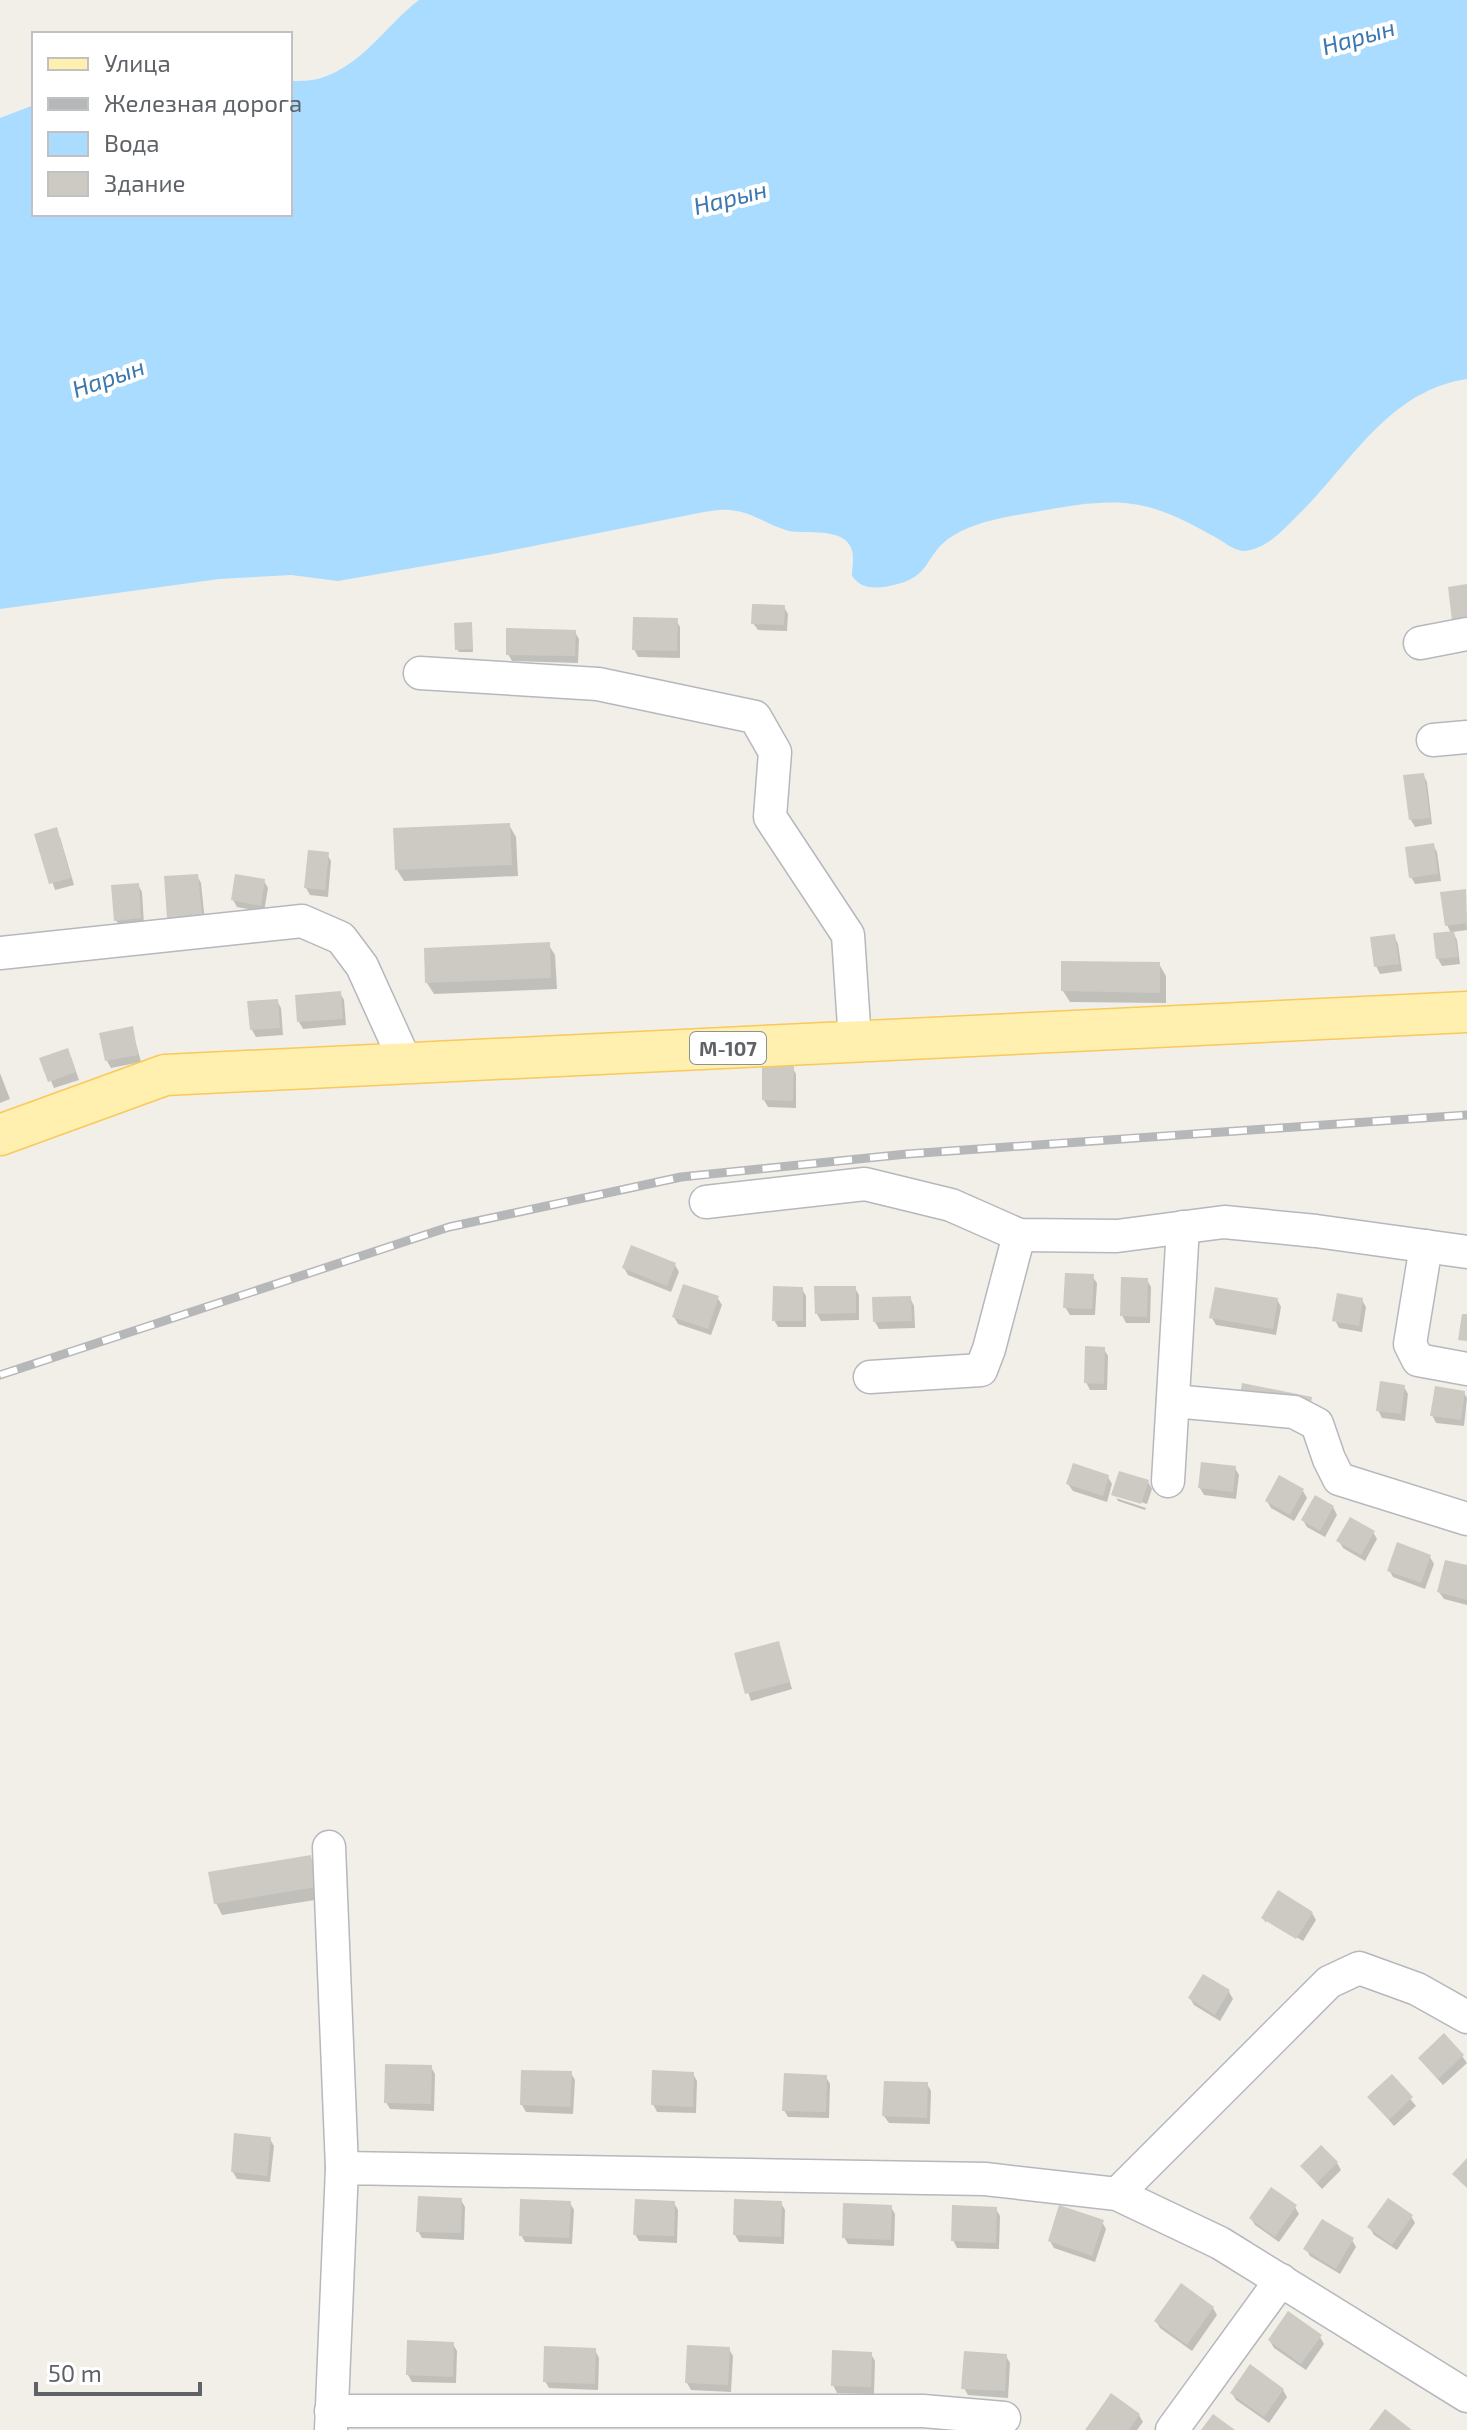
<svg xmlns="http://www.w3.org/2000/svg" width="1467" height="2430" viewBox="0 0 1467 2430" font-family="'Exo 2',sans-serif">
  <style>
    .water { fill: #aadcff }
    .shadow { fill: #0003 }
    .building { fill: #cdcac4 }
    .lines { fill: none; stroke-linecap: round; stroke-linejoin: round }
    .minor-casing { stroke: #b5b8bc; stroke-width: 35 }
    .major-casing { stroke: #f9c959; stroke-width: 43 }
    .minor { stroke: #fff; stroke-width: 32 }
    .major { stroke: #fff0af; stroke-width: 40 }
    .rail-casing { stroke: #b6b7b8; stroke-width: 9 }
    .rail { stroke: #fff; stroke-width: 6; stroke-dasharray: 18; stroke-linecap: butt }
    .labels { text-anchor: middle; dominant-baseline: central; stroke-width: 8; stroke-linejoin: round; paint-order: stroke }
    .shield { fill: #fff; stroke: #8f9295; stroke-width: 2 }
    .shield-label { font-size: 20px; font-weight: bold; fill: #5f6368 }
    .water-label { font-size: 24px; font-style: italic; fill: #3c77af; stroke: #fff }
  </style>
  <rect width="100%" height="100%" fill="#f1efe8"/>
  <path class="water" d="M419,0h1048v379c-80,12 -116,85 -170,137 -10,10 -20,21 -32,28 -7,4 -15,7 -23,7 -10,-2 -18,-9 -27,-14 -18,-10 -40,-22 -60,-28 -44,-14 -88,-2 -132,5 -24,4 -48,9 -69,21 -33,20 -18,44 -70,52 -14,1 -23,1 -32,-11 0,-13 5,-26 -7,-36 -14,-11 -39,-6 -56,-9 -20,-5 -38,-20 -60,-21 -8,-1 -17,1 -25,2l-211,42 -155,27 -47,-6 -72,4 -219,30v-491l34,-13v109h256v-133c10,0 22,0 31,-3 42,-13 65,-53 98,-78z"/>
  <g class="shadow">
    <path d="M784,607l4,7 -1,17 -29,-1 -5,-7z"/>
    <path d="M676,620l4,7v31l-42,-1 -4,-8z"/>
    <path d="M471,624l2,28h-14l-2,-3z"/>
    <path d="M575,632l4,7 -1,24 -66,-2 -4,-7z"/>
    <path d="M1423,775l4,7 5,42 -17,3 -4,-7z"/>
    <path d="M509,825l7,12 2,39 -114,5 -7,-11z"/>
    <path d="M37,835l23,2 14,48 -19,5z"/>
    <path d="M1433,845l4,7 4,29 -26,3 -4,-7z"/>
    <path d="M327,854l4,7 -3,36 -18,-2 -4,-7z"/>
    <path d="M197,876l4,7 4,39 -32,2 -4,-7z"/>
    <path d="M264,881l4,7 -4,24 -27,-5 -4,-7z"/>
    <path d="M138,885l4,7 2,33 -24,2 -4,-7z"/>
    <path d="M1465,891l2,39 -14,2 4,8 3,24 -18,2 -4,-7 13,-26 -4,-8z"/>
    <path d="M1394,936l4,8 4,27 -22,3 -4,-8z"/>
    <path d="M548,944l7,11 2,34 -123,5 -7,-11z"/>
    <path d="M1159,964l7,12v27l-96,-1 -7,-11z"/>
    <path d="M340,993l4,7 2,25 -43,4 -4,-7z"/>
    <path d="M277,1001l4,7 2,27 -27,2 -4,-7z"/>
    <path d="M132,1029l9,33 -30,6 -4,-7z"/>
    <path d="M71,1057l8,23 -25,8 -12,-29z"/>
    <path d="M792,1067l4,7v34l-28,-1 -4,-7z"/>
    <path d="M0,1073l10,26 -10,4z"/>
    <path d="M675,1265l4,7 -8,20 -43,-17 -4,-7z"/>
    <path d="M1092,1276l5,7 -2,32h-25l-5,-8z"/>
    <path d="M1147,1280l4,7 -1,36h-24l-4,-8z"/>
    <path d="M855,1288l4,7v25l-38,1 -4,-7z"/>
    <path d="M802,1289l4,7v31h-28l-4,-7z"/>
    <path d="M717,1297l5,8 -11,30 -33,-11 -4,-7z"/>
    <path d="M910,1298l4,8 1,22 -36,1 -4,-7z"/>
    <path d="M1277,1299l4,8 -5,28 -60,-10 -4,-7z"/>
    <path d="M1362,1300l4,7 -4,25 -23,-4 -4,-8z"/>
    <path d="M1104,1349l4,7 -1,34h-17l-4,-8z"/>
    <path d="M1404,1387l4,7 -3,27 -23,-3 -4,-8z"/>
    <path d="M1464,1393l3,5 -3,28 -28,-3 -4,-8z"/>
    <path d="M1235,1468l4,7 -3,24 -32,-4 -4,-7z"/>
    <path d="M1108,1477l4,7 -5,18 -34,-11 -5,-7z"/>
    <path d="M1148,1482l4,7 -5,15 -31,-10v4l30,10 -1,2 -27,-9 -4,-7z"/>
    <path d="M1303,1491l4,7 -13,23 -23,-13 -4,-7z"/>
    <path d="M1333,1507l4,8 -12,22 -18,-10 -4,-7z"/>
    <path d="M1373,1532l4,7 -12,22 -22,-13 -4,-7z"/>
    <path d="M1430,1557l4,7 -9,25 -32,-12 -4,-7z"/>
    <path d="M1467,1568v37l-23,-6 -5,-7z"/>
    <path d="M778,1643l14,46 -41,12 -15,-47z"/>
    <path d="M310,1857l6,11 5,31 -99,16 -6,-12z"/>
    <path d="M1312,1913l4,7 -13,21 -37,-22v4l-3,-5z"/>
    <path d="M1229,1992l4,7 -13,22 -26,-16 -4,-7z"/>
    <path d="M1462,2056l5,7 -24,22 -18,-20z"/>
    <path d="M431,2067l4,7 -1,37 -44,-2 -4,-7z"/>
    <path d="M571,2073l4,7 -2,34 -47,-2 -4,-7z"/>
    <path d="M693,2074l4,7 -1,32 -39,-1 -4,-8z"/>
    <path d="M826,2077l4,7 -1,34 -41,-1 -4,-7z"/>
    <path d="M1392,2077l24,29 -22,20 -24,-28z"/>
    <path d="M927,2084l4,7 -1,33 -41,-1 -5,-7z"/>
    <path d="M270,2139l4,7 -4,36 -33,-3 -4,-7z"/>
    <path d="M1337,2163l4,7 -19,19 -20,-22z"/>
    <path d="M461,2200l4,7 -1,33 -42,-2 -4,-7z"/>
    <path d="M570,2203l4,7 -2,34 -47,-2 -4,-7z"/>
    <path d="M674,2203l4,7 -1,33 -38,-2 -4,-7z"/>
    <path d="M781,2203l4,7 -1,34 -45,-2 -4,-7z"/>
    <path d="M891,2207l4,7 -1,32 -46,-2 -4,-7z"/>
    <path d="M1295,2207l4,7 -20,28 -24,-17 -4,-7z"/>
    <path d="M996,2209l4,7 -1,33 -42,-1 -4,-8z"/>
    <path d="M1411,2216l4,7 -18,27 -23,-15 -4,-7z"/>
    <path d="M1102,2222l4,7 -11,33 -41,-14 -4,-7z"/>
    <path d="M1352,2240l4,7 -16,27 -30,-18 -4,-7z"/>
    <path d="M1213,2308l4,7 -25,36 -32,-23 -4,-7z"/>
    <path d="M1320,2337l4,7 -18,26 -32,-22 -4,-7z"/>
    <path d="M453,2344l4,7 -1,32 -44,-1 -4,-7z"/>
    <path d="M729,2349l4,7 -2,36 -40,-2 -4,-7z"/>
    <path d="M595,2350l4,8 -1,32 -49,-2 -4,-7z"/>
    <path d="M871,2354l4,7 -1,33 -37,-1 -4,-8z"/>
    <path d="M1006,2356l4,7 -2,35 -40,-3 -4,-7z"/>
    <path d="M1283,2390l4,7 -18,26 -33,-23 -4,-7z"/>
    <path d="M1139,2415l4,7 -6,8h-50z"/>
  </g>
  <g class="building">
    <path d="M1467,584v35l-15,2 -4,-34z"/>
    <path d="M752,604l33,1 -1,20 -33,-1z"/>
    <path d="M633,617l45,1 -1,33 -45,-1z"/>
    <path d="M472,622l1,27 -18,1 -1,-27z"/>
    <path d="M506,628l70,2 -1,26 -69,-1z"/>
    <path d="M1424,773l6,45 -21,2 -6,-45z"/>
    <path d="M510,823l2,42 -117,5 -2,-42z"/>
    <path d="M57,827l14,51 -22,6 -15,-50z"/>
    <path d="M1434,843l4,31 -29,4 -4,-31z"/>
    <path d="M308,850l21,2 -4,38 -21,-2z"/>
    <path d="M198,874l4,41 -35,3 -3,-42z"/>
    <path d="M235,874l30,5 -4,27 -30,-6z"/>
    <path d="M139,883l2,35 -27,3 -3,-36z"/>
    <path d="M1466,889l1,34 -22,3 -5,-34z"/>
    <path d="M1454,931l4,26 -22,2 -3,-26z"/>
    <path d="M1395,934l4,30 -25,3 -4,-30z"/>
    <path d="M550,942l1,36 -126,5 -1,-35z"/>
    <path d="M1061,961l99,1v31l-99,-2z"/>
    <path d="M341,991l2,28 -46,3 -2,-27z"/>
    <path d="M278,999l2,29 -30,2 -3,-29z"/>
    <path d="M133,1026l5,29 -33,6 -6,-28z"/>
    <path d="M68,1048l8,24 -28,10 -9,-24z"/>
    <path d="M762,1065h32l-1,36 -31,-1z"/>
    <path d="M631,1245l45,18 -9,23 -45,-18z"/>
    <path d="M1065,1273l29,1 -2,35 -29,-1z"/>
    <path d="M1121,1277l27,1 -1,39 -27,-1z"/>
    <path d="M683,1284l36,12 -11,33 -36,-12z"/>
    <path d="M773,1286l30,1v34h-31z"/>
    <path d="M814,1286h42v27l-41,1z"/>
    <path d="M1215,1287l63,11 -5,31 -64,-11z"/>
    <path d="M1337,1293l26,5 -4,28 -27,-5z"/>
    <path d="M911,1296l1,25 -39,1 -1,-25z"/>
    <path d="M1462,1314h5v27l-9,-1z"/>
    <path d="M1085,1346l20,1 -1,37 -20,-1z"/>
    <path d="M1380,1381l25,4 -4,29 -25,-3z"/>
    <path d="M1242,1383l70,14 -2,12 -70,-14z"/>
    <path d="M1435,1386l30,5 -4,29 -31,-4z"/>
    <path d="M1201,1462l35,4 -3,26 -35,-4z"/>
    <path d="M1073,1463l36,12 -6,21 -37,-12z"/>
    <path d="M1119,1471l30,9 -8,24 -30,-9z"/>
    <path d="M1279,1475l25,14 -14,26 -25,-14z"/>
    <path d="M1315,1495l19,11 -14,25 -19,-11z"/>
    <path d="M1350,1517l25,14 -14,24 -25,-14z"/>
    <path d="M1397,1542l34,13 -10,28 -34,-12z"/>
    <path d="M1445,1560l22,5v35l-30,-8z"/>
    <path d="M779,1641l11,41 -45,12 -11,-41z"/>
    <path d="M311,1855l5,32 -102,17 -6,-32z"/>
    <path d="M1278,1890l35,22 -17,27 -35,-21z"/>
    <path d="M1203,1974l27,16 -15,25 -27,-17z"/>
    <path d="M1444,2033l20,22 -26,24 -20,-21z"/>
    <path d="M385,2064l47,1 -1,39 -47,-1z"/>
    <path d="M521,2070l51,1 -2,36 -50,-2z"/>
    <path d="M652,2070l42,2 -1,35 -42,-2z"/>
    <path d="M784,2073l43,2 -1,37 -44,-1z"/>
    <path d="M1392,2074l21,23 -24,23 -22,-23z"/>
    <path d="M884,2081l44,1 -1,36 -45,-2z"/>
    <path d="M234,2133l37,4 -4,39 -36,-4z"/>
    <path d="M1321,2145l17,17 -21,21 -17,-17z"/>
    <path d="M1467,2158v30l-15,-14z"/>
    <path d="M1271,2187l26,18 -22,32 -26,-19z"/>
    <path d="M418,2196l44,2 -1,35 -45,-1z"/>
    <path d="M1388,2198l25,17 -21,30 -25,-18z"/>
    <path d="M520,2199l51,2 -2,37 -50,-2z"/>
    <path d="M635,2199l40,2 -1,35 -41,-1z"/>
    <path d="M734,2199l48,2 -1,36 -48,-2z"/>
    <path d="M843,2203l49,2 -1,35 -49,-2z"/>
    <path d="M952,2205l45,2 -1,36 -45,-2z"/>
    <path d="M1059,2205l45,15 -12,36 -44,-15z"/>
    <path d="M1322,2219l32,19 -18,31 -33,-20z"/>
    <path d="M1181,2283l33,24 -27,38 -33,-24z"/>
    <path d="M1288,2311l34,24 -21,29 -33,-24z"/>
    <path d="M407,2340l47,2 -1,35 -47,-2z"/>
    <path d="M687,2345l43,2 -2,38 -43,-2z"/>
    <path d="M544,2346l52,2 -1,36 -52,-2z"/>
    <path d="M832,2350l40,2 -1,35 -40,-1z"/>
    <path d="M964,2351l43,3 -2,37 -44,-2z"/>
    <path d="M1250,2364l34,25 -20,28 -34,-24z"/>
    <path d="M1111,2393l29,21 -11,16h-44z"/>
    <path d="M1385,2409l27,21h-43z"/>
    <path d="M1213,2414l22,16h-34z"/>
  </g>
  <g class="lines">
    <defs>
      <g id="minor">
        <path d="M1420,643l47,-9"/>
        <path d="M420,673l178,11 157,33 20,35 -5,65 78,118 7,107"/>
        <path d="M1433,740l34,-3"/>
        <path d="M0,953l302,-32 39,17 21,28 44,97"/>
        <path d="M706,1202l159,-18 86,21 68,30 98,1 107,-14 92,9 151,21"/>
        <path d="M1426,1246l-16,98 8,16 49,9"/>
        <path d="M870,1377l111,-7 8,-21 30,-114"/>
        <path d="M1173,1401l121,11 23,12 12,35 10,20 128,40"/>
        <path d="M1168,1481l15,-254"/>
        <path d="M329,1847l13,321"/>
        <path d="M1117,2194l212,-212 30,-14 58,21 50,28"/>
        <path d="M331,2411h592l81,7"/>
        <path d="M331,2430l11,-262 643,11 132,15 103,49 247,153"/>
        <path d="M1172,2430l109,-150"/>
      </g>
      <path id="major" d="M0,1135l165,-60 1302,-63"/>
    </defs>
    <use href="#minor" class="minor-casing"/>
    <use href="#major" class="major-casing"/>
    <use href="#minor" class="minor"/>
    <use href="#major" class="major"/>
    <defs>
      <path id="rail" d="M0,1375l449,-148 232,-50 226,-23 560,-39"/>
    </defs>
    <use href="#rail" class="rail-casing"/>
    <use href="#rail" class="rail"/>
  </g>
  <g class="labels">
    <rect class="shield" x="690" y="1032" width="76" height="32" rx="6"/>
    <g class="shield-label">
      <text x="728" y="1048">М-107</text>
    </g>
    <g class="water-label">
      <text transform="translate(1358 36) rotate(-16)">Нарын</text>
      <text transform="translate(730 197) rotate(-14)">Нарын</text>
      <text transform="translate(108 377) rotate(-19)">Нарын</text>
    </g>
  </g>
  <rect x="32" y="32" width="260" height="184" fill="#ffffff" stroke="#bfc1c3" stroke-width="2"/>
  <rect x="48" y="58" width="40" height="12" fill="#fff0af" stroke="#bfc1c3" stroke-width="2"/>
  <text x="104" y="72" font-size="24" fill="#5f6368">Улица</text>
  <rect x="48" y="98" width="40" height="12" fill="#b6b7b8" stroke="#bfc1c3" stroke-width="2"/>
  <text x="104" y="112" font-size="24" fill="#5f6368">Железная дорога</text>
  <rect x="48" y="132" width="40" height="24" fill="#aadcff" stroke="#bfc1c3" stroke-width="2"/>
  <text x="104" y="152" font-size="24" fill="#5f6368">Вода</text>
  <rect x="48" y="172" width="40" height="24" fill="#cdcac4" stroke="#bfc1c3" stroke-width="2"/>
  <text x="104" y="192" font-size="24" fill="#5f6368">Здание</text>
  <path d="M36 2382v12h164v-12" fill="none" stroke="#5f6368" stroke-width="4"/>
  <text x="48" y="2382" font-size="24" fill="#5f6368" stroke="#ffffff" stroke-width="6" paint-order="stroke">50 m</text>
</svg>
